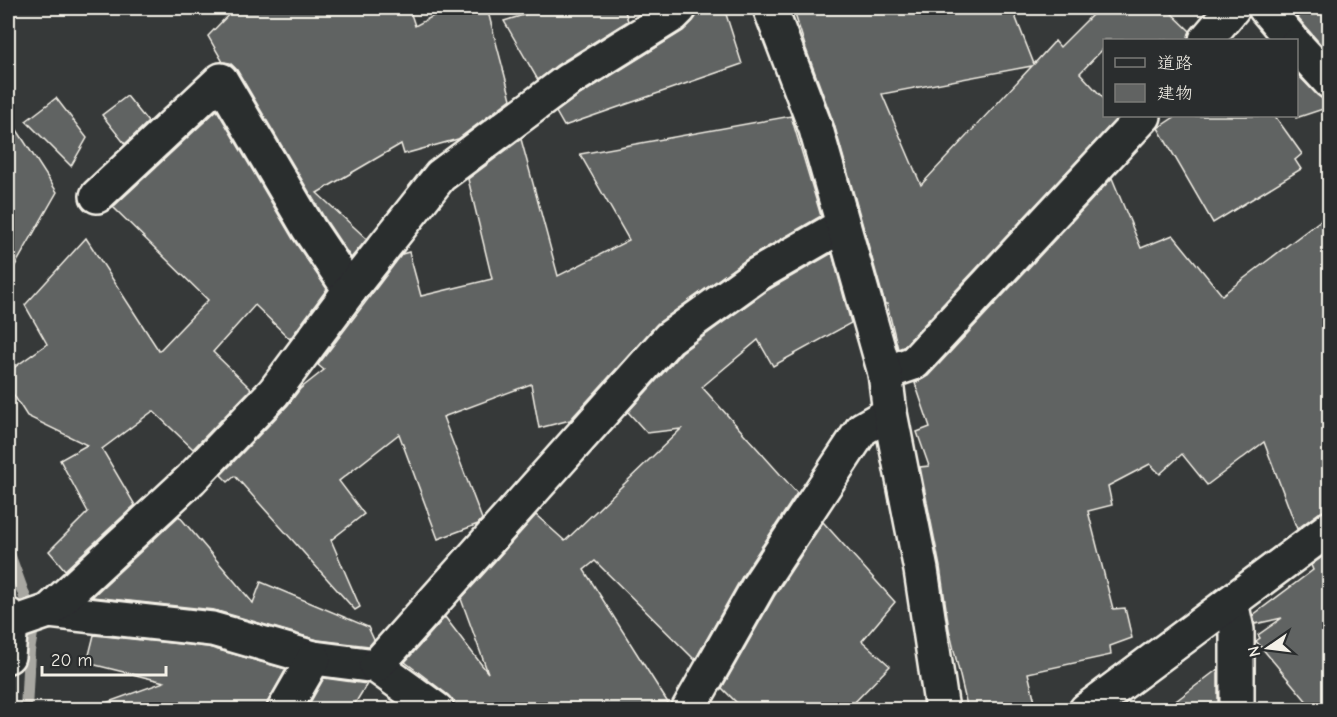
<svg xmlns="http://www.w3.org/2000/svg" width="1337" height="717" viewBox="0 0 1337 717" font-family="'Comic Neue','Klee One',sans-serif">
  <style>
    .lines { fill: none; stroke-linecap: round; stroke-linejoin: round }
    .stream { stroke: #a8a7a1; stroke-width: 12 }
    .building { fill: #616362; stroke: #f4f1e8; stroke-width: 1.5; fill-rule: evenodd }
    .street-casing { stroke: #f4f1e8; stroke-width: 38 }
    .secondary-casing { stroke: #f4f1e8; stroke-width: 38 }
    .street { stroke: #2a2d2e; stroke-width: 33 }
    .secondary { stroke: #2a2d2e; stroke-width: 33 }
  </style>
  <rect width="100%" height="100%" fill="#363939"/>
  <filter id="ink" filterUnits="userSpaceOnUse"><feTurbulence type="fractalNoise" baseFrequency=".0167" numOctaves="2"/><feDisplacementMap in="SourceGraphic" scale="12" xChannelSelector="R" yChannelSelector="G"/><feConvolveMatrix kernelMatrix="1 2 1 2 8 2 1 2 1" color-interpolation-filters="sRGB"/></filter>
  <g filter="url(#ink)">
    <g class="lines">
      <path class="stream" d="M8,551l26,71 -5,29 -3,59"/>
    </g>
    <g class="building">
      <path d="M235,8h174l6,18 33,-18h39l24,91 -53,40 -54,15 -3,-10 -84,49 50,46 -16,19 -26,-39 -88,-149 -7,-7 -7,-1 -15,-26z"/>
      <path d="M546,8h78l4,13 -71,44 -19,15 -34,-59z"/>
      <path d="M713,8h11l18,56 -178,62 -8,-14 22,-16 105,-65 10,-10 5,-8z"/>
      <path d="M793,8h219l22,56 21,-23 5,6 39,-39h67l24,23 -2,9h-84v8l-24,25 24,26v17h15l-216,231 -5,2 -11,-45h-2l-51,-180 -28,-75zM1032,66l-111,119 -39,-91z"/>
      <path d="M1306,8h23v46l-32,-37z"/>
      <path d="M1296,73l21,22 7,5h5v7l-33,11z"/>
      <path d="M127,96l21,26 -23,22 -23,-29z"/>
      <path d="M56,98l31,40 -16,28 -45,-45z"/>
      <path d="M217,110l76,129 34,50 -37,50 -35,-34 -42,47 38,37 -58,60 -40,-38 -51,38 33,56 -70,65 -16,-19 39,-39 -28,-52 27,-15 -60,-29 -19,-30v-14l39,-28 -22,-39 61,-67 73,113 49,-51 -95,-93z"/>
      <path d="M8,116l49,76 -49,86z"/>
      <path d="M791,116l30,100 -74,43 -89,64 -88,97 -31,8 -8,-44 -88,33 39,102 -4,5 -40,15 -39,-105 -60,47 25,33 -33,26 29,67 -5,3 -120,-134 -7,6 -7,-7 67,-70 12,-16 24,-19 -6,-5 84,-111 7,-2 12,44 71,-17 -24,-100 53,-40 37,137 71,-36 -49,-86z"/>
      <path d="M1176,116h99l27,38 -7,6 6,9 -88,54 -55,-95z"/>
      <path d="M1112,178l29,70 32,-13 49,60 107,-81v296l-10,3 -22,16 -33,-87 -57,43 -25,-31 -22,20 -10,-10 -42,22 4,19 -24,6 25,98 12,-1 7,30 -22,8 1,9 -83,18 9,37h-69l-19,-81 -9,-62 -20,-100 9,-1 -12,-34 13,-5 -15,-44 13,-7z"/>
      <path d="M832,253l19,70 -78,43 -15,-26 -56,47 95,106 -54,82 -48,85 -100,-99 -11,9 86,136 -1,4h-214l-1,-8 -6,-7 -43,-33 40,-45 43,56 -27,-74 75,-84 29,26 116,-112 -34,4 -19,-21 54,-60 86,-62z"/>
      <path d="M179,516l74,87 8,-21 107,45 6,13 -5,6 -51,-6 -104,-30 -122,-13z"/>
      <path d="M823,522l72,80 -33,39 28,25 -43,44h-103l-22,-22 53,-93z"/>
      <path d="M1329,552v158h-15l-58,-69 4,-3 -2,-3 24,-17 -27,6 -2,-9 60,-45 -2,-5z"/>
      <path d="M94,635l114,12 78,22 -18,32 -3,9h-165v-5l64,-23 -77,-19z"/>
      <path d="M1218,669v41h-54z"/>
      <path d="M324,678l43,6 -16,26h-45z"/>
    </g>
    <g class="lines">
      <defs>
        <g id="street">
          <path d="M1265,8l27,32"/>
          <path d="M1206,40l27,-32"/>
          <path d="M1296,45l34,37"/>
          <path d="M97,196l124,-116 88,149 41,61"/>
          <path d="M885,373l29,-10 230,-247"/>
          <path d="M1231,602l6,28v80"/>
          <path d="M49,611l163,18 102,29 62,8 61,44"/>
          <path d="M8,615l3,9 -3,32"/>
          <path d="M11,624l38,-13 142,-132 83,-87 76,-102 90,-114 127,-95 106,-66 7,-7"/>
          <path d="M376,666l293,-328 89,-64 85,-49"/>
          <path d="M284,710l30,-52"/>
          <path d="M688,710l71,-125 103,-156 28,-16"/>
        </g>
        <g id="secondary">
          <path d="M770,8l46,121 69,244 5,40 31,157 21,140"/>
          <path d="M1086,710l244,-182"/>
        </g>
      </defs>
      <use href="#street" class="street-casing"/>
      <use href="#secondary" class="secondary-casing"/>
      <use href="#street" class="street"/>
      <use href="#secondary" class="secondary"/>
    </g>
  </g>
  <rect width="1337" height="717" fill="none" stroke="#2a2d2e" stroke-width="30"/>
  <rect x="15" y="15" width="1307" height="687" fill="none" stroke="#f4f1e8" stroke-width="2" filter="url(#ink)"/>
  <rect x="1103" y="39" width="195" height="78" fill="#2a2d2e" stroke="#7b7b78" stroke-width="1.5"/>
  <rect x="1115" y="58" width="30" height="9" fill="#2a2d2e" stroke="#7b7b78" stroke-width="1.5"/>
  <text x="1157" y="69" font-size="18" fill="#f4f1e8">道路</text>
  <rect x="1115" y="84" width="30" height="18" fill="#616362" stroke="#7b7b78" stroke-width="1.5"/>
  <text x="1157" y="99" font-size="18" fill="#f4f1e8">建物</text>
  <g transform="translate(1268 648) rotate(256)" stroke="#2a2d2e" stroke-width="4.5" paint-order="stroke">
  <path d="M0-4.5L10 22L0 15L-10 22Z" fill="#f4f1e8"/>
  <text y="-9" font-size="16" font-weight="bold" text-anchor="middle" fill="#f4f1e8">N</text>
  </g>
  <path d="M42 666v9h124v-9" fill="none" stroke="#f4f1e8" stroke-width="3"/>
  <text x="51" y="666" font-size="18" fill="#f4f1e8" stroke="#2a2d2e" stroke-width="4.5" paint-order="stroke">20 m</text>
</svg>
